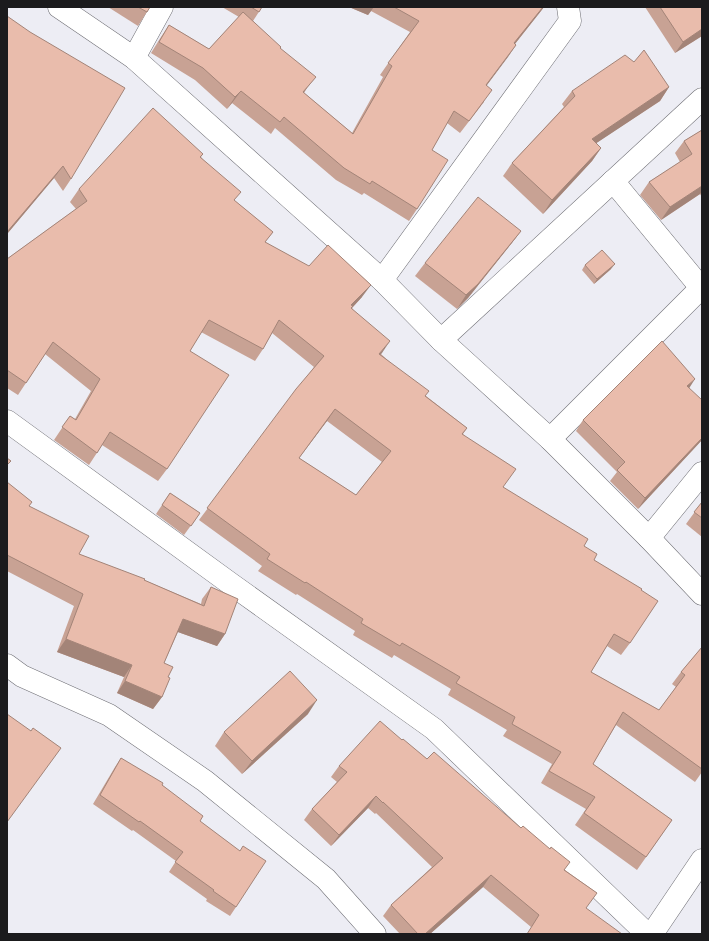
<svg xmlns="http://www.w3.org/2000/svg" width="709" height="941" viewBox="0 0 709 941" font-family="'Work Sans',sans-serif">
  <style>
    .lines { fill: none; stroke-linecap: round; stroke-linejoin: round }
    .minor-casing { stroke: #6f6f75; stroke-width: 23 }
    .minor { stroke: #fff; stroke-width: 22 }
    .wall { fill: #c8a294; fill-rule: evenodd }
    .shaded-wall { fill: #a38478 }
    .building { fill: #e9bcac; stroke: #a38478; fill-rule: evenodd }
  </style>
  <rect width="100%" height="100%" fill="#ededf4"/>
  <g class="lines">
    <defs>
      <g id="minor">
        <path d="M59,7l75,51 248,222 59,60 109,99 99,99 53,56"/>
        <path d="M134,58l28,-51"/>
        <path d="M613,181l89,108"/>
        <path d="M382,280l188,-259 -2,-14"/>
        <path d="M441,340l261,-241"/>
        <path d="M7,421l224,163 203,145 213,205"/>
        <path d="M550,439l151,-151"/>
        <path d="M649,538l53,-65"/>
        <path d="M7,665l15,11 87,39 96,66 121,98 49,55"/>
        <path d="M652,934l50,-74"/>
      </g>
    </defs>
    <use href="#minor" class="minor-casing"/>
    <use href="#minor" class="minor"/>
  </g>
  <g class="wall">
    <path d="M108,7h42l-12,19z"/>
    <path d="M222,7h40l-9,14 27,27 27,40 -3,5 48,40 31,-56 -3,-2 30,-43 -39,-21 -3,4 -19,-8h195l-29,37 1,1 -30,41 -2,16 -24,31 -13,-10 -15,27 -15,59 -8,12 -45,-28 -2,2 -26,-15 -61,-52 -4,6 -39,-31 -5,6 -32,-29 -44,-27 10,-16 8,-12 40,24 30,-32z"/>
    <path d="M645,7h57v29l-27,17z"/>
    <path d="M7,16l64,163 -8,12 -9,-13 -47,56z"/>
    <path d="M669,87l-9,14 -64,42 5,5 -9,13 -49,53 -40,-38 9,-13 52,-56 -2,-3 10,-13z"/>
    <path d="M702,130v67l-2,-3 -39,26 -21,-25 9,-13 31,-20 -5,-9 9,-12z"/>
    <path d="M203,154l-2,3 34,44 38,31 -8,10 97,55 -10,11 29,46 45,42 41,32 -4,6 40,53 81,59 10,14 47,30 -11,53 -9,12 -14,-9 -16,26 68,38 17,-23 -4,-3 9,-12 21,-25v125l-7,10 -79,-57 -23,39 79,56 -35,50 -62,-45 11,-16 -45,-26 11,-19 -49,-28 4,-6 -59,-35 3,-6 -57,-34 -2,3 -39,-23 2,-4 -58,-37 -1,1 -38,-24 4,-5 -63,-46 115,-153 -42,-34 -9,16 -8,12 -54,-29 -11,19 -23,118 -9,12 -56,-36 -13,20 -35,-25 16,-24 5,3 16,-28 -46,-37 -27,41 -11,-7v-129l69,-50 -6,-7 9,-13zM327,421l55,41 -26,33 -57,-37z"/>
    <path d="M521,231l-10,13 -43,54 -11,11 -42,-33 10,-13z"/>
    <path d="M585,265l26,4 -17,15 -12,-14z"/>
    <path d="M689,388l13,52 -64,69 -28,-28 7,-9 -41,-41 7,-11z"/>
    <path d="M7,482l22,24 50,48 65,26 57,24 1,-5 9,-12 14,47 -8,12 -39,-14 -14,31 4,14 -6,20 -9,12 -36,-16 7,-16 -67,-25 17,-46 -67,-35z"/>
    <path d="M170,493l30,20 -16,22 -28,-21z"/>
    <path d="M702,502v35l-16,-13z"/>
    <path d="M308,714l-66,60 -27,-28 9,-14z"/>
    <path d="M402,740l25,19 138,111 32,23 -66,34 -48,-40 -53,47h-30l-17,-18 8,-11 41,-38 -56,-54 -1,1 -7,-6 -37,38 -27,-26 8,-11 25,-27 -6,-5 8,-11z"/>
    <path d="M121,758l41,27 38,37 36,85 -6,9 -24,-15 1,-2 -38,-27 7,-11 -43,-31 -1,1 -39,-27 22,-37z"/>
  </g>
  <g class="shaded-wall">
    <path d="M349,7h25l-6,8z"/>
    <path d="M543,7h1l-3,4 -35,44 8,-12z"/>
    <path d="M702,29v7l-27,17 8,-11z"/>
    <path d="M516,45l-8,12 -30,40 8,-12z"/>
    <path d="M316,77l-9,11 -12,16 8,-12z"/>
    <path d="M669,87l-9,14 -77,51 9,-13z"/>
    <path d="M241,91l-9,12 -5,6 8,-12z"/>
    <path d="M601,148l-9,13 -49,53 9,-14z"/>
    <path d="M63,166l-9,12 -47,56v-2z"/>
    <path d="M702,186v5l-2,3 -39,26 9,-13z"/>
    <path d="M521,231l-10,13 -43,54 -11,11 9,-14z"/>
    <path d="M615,264l-4,5 -17,15 3,-5z"/>
    <path d="M371,285l-9,12 -12,13 1,-5z"/>
    <path d="M390,341l-8,12 -11,13 8,-12z"/>
    <path d="M695,379l-7,11 -1,-4z"/>
    <path d="M335,409l-8,12 -37,49 9,-12z"/>
    <path d="M702,438v2l-64,69 7,-11z"/>
    <path d="M183,619l42,15 -8,12 -42,-15z"/>
    <path d="M66,639l66,26 -8,12 -67,-25z"/>
    <path d="M125,681l37,16 -9,12 -36,-16z"/>
    <path d="M317,700l-9,14 -66,60 10,-13z"/>
    <path d="M376,796l-8,12 -37,38 8,-11z"/>
    <path d="M491,875l-8,12 -53,47h-5z"/>
  </g>
  <g class="building">
    <path d="M138,7h12l-3,5z"/>
    <path d="M251,7h11l-3,5z"/>
    <path d="M394,7h149l-29,36 2,2 -30,40 6,5 -23,31 -15,-10 -22,39 16,10 -31,49 -45,-28 -2,3 -26,-16 -60,-51 -4,5 -39,-31 -6,6 -32,-29 -44,-26 10,-17 40,24 34,-37 38,35 -1,1 36,29 -13,15 50,42 39,-68 -4,-3 31,-42z"/>
    <path d="M660,7h42v22l-19,13z"/>
    <path d="M7,16l23,16 95,56 -54,91 -8,-13 -56,66z"/>
    <path d="M644,50l25,37 -77,52 9,9 -49,52 -40,-37 63,-67 -3,-5 53,-36 9,7z"/>
    <path d="M153,108l50,46 -3,3 41,35 -7,8 39,32 -8,10 44,24 19,-21 43,40 -20,20 2,1 -2,2 39,33 -11,13 50,37 -4,5 42,32 -5,6 54,35 -13,18 85,52 -4,7 13,8 -3,6 48,29 -1,1 17,11 -28,42 -16,-9 -23,38 68,38 26,-35 -4,-3 21,-25v122l-79,-57 -30,52 79,56 -26,37 -62,-44 11,-16 -46,-26 12,-19 -49,-28 3,-7 -59,-34 4,-6 -58,-34 -2,3 -39,-23 2,-4 -57,-37 -1,1 -38,-24 3,-5 -63,-46 89,-119 28,-33 -45,-36 -16,29 -54,-29 -19,31 39,24 -62,94 -57,-37 -13,21 -35,-26 8,-11 6,4 24,-41 -47,-37 -27,41 -19,-13v-111l80,-58 -8,-12zM335,409l56,42 -35,44 -57,-37z"/>
    <path d="M702,130v56l-32,21 -21,-25 43,-28 -8,-13z"/>
    <path d="M478,197l43,34 -43,53 -12,11 -41,-32z"/>
    <path d="M602,250l13,14 -18,15 -12,-14z"/>
    <path d="M662,341l33,38 -8,7 15,14v38l-57,60 -28,-28 8,-8 -42,-42z"/>
    <path d="M7,458l4,3 -4,4z"/>
    <path d="M7,482l25,20 -3,4 60,30 -10,18 66,25 -1,1 60,26 7,-19 27,12 -13,35 -42,-15 -19,44 9,4 -5,10 2,1 -8,19 -37,-16 7,-16 -66,-26 17,-45 -76,-39z"/>
    <path d="M170,493l30,20 -9,13 -29,-21z"/>
    <path d="M702,502v16l-8,-6z"/>
    <path d="M290,671l27,29 -65,61 -28,-29z"/>
    <path d="M7,714l24,17 2,-3 28,20 -54,74z"/>
    <path d="M380,721l22,19 1,-1 24,20 7,-7 87,76 2,-2 27,23 1,-2 19,15 -6,8 33,23 -11,15 36,26h-95l12,-19 -48,-40 -66,59h-7l-27,-29 52,-47 -60,-56v1l-7,-7 -37,39 -27,-26 35,-37 -8,-6z"/>
    <path d="M121,758l42,25 -1,2 41,31 -3,5 40,30 3,-5 23,15 -30,46 -23,-16 1,-1 -39,-28 8,-10 -43,-31 -1,1 -39,-27z"/>
  </g>
  <rect width="709" height="941" fill="none" stroke="#1b1b1d" stroke-width="16"/>
</svg>
